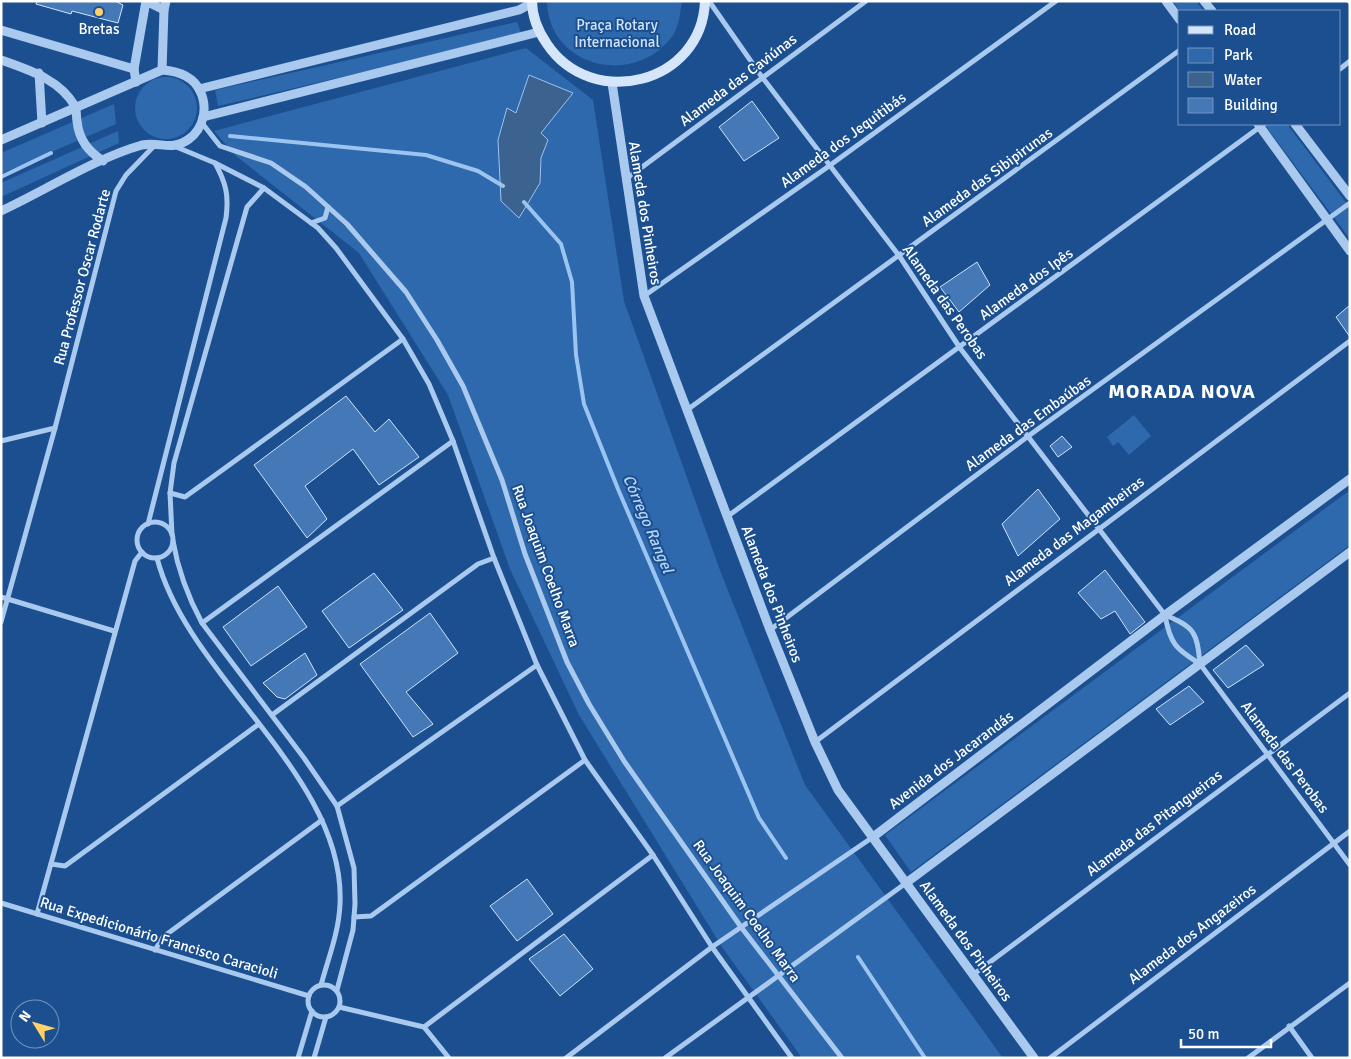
<svg xmlns="http://www.w3.org/2000/svg" width="1351" height="1059" viewBox="0 0 1351 1059" font-family="Signika,sans-serif">
  <style>
    .green { fill: #2e69ad }
    .water { fill: #3c6290; stroke: #9cc4f0 }
    .lines { fill: none; stroke-linecap: round; stroke-linejoin: round }
    .stream { stroke: #9cc4f0; stroke-width: 4 }
    .building { fill: #4478b7; stroke: #cfe3fa }
    .minor { stroke: #a9c9ee; stroke-width: 5 }
    .tertiary { stroke: #a9c9ee; stroke-width: 9 }
    .secondary { stroke: #d6e6fa; stroke-width: 10 }
    .poi-dot { fill: #ffd166; stroke: #1b4f8f; stroke-width: 2 }
    .labels { text-anchor: middle; dominant-baseline: central; stroke-width: 4; stroke-linejoin: round; paint-order: stroke }
    .park-label { font-size: 15px; fill: #cfe3fa; stroke: #1b4f8f }
    .poi-label { font-size: 15px; fill: #fff; stroke: #1b4f8f }
    .street-label { font-size: 15px; fill: #fff; stroke: #1b4f8f }
    .water-label { font-size: 16px; font-style: italic; fill: #b5d3f5; stroke: #1b4f8f }
    .district-label { font-size: 20px; font-weight: bold; letter-spacing: 1px; fill: #fff; stroke: #1b4f8f }
  </style>
  <rect width="100%" height="100%" fill="#1b4f8f"/>
  <g class="green">
    <path d="M547,1h135c-2,12 -3,28 -11,37 -40,50 -123,28 -124,-37z"/>
    <path d="M1173,1h23l8,10h-24z"/>
    <path d="M517,22l5,13 -304,71 -3,-16z"/>
    <path d="M526,48l67,52 31,201 97,272 84,212 198,273h-201l-80,-111 -143,-232 -69,-146 -62,-174 -89,-142 -123,-97 -22,-25z"/>
    <circle cx="166" cy="108" r="31"/>
    <path d="M114,104l2,20 -115,50v-21z"/>
    <path d="M1264,124h23l63,84v31z"/>
    <path d="M118,131l1,12 -118,54v-14z"/>
    <path d="M1134,415l17,21 -22,19 -11,-13 -5,4 -6,-9z"/>
    <path d="M1350,490v55l-439,327 -26,-37z"/>
  </g>
  <path class="water" d="M529,75l44,18 -32,40 7,7 -7,18 -1,25 -21,35 -18,-17 -3,-61 9,-32 9,5z"/>
  <g class="lines">
    <g class="stream">
      <path d="M230,136l196,19 52,16 25,15"/>
      <path d="M1,177l50,-24"/>
      <path d="M524,202l37,42 11,38 4,73 8,49 34,85 141,329 27,40"/>
      <path d="M858,957l67,101"/>
    </g>
  </g>
  <g class="building">
    <path d="M37,1h78l8,4 -5,18 -46,-12 -1,3 -35,-10z"/>
    <path d="M752,101l27,37 -35,23 -25,-34z"/>
    <path d="M977,262l13,23 -31,27 -19,-25z"/>
    <path d="M1350,305v32l-14,-20z"/>
    <path d="M346,396l29,36 14,-13 30,38 -40,28 -26,-36 -48,37 22,33 -20,19 -53,-73z"/>
    <path d="M1062,436l10,11 -14,10 -8,-11z"/>
    <path d="M1038,489l22,30 -42,37 -16,-32z"/>
    <path d="M1105,570l40,52 -15,12 -15,-23 -14,8 -23,-26z"/>
    <path d="M374,573l29,37 -54,38 -27,-37z"/>
    <path d="M278,586l29,41 -56,39 -28,-39z"/>
    <path d="M430,613l28,40 -52,39 27,32 -20,13 -53,-73z"/>
    <path d="M1246,645l18,20 -36,23 -15,-18z"/>
    <path d="M305,653l12,22 -32,24 -8,-2 -14,-14z"/>
    <path d="M1189,686l15,16 -34,23 -14,-16z"/>
    <path d="M527,879l26,35 -36,27 -27,-35z"/>
    <path d="M564,934l29,35 -33,27 -31,-37z"/>
  </g>
  <g class="lines">
    <g class="minor">
      <path d="M709,1l53,76 138,180 60,91 205,267c5,29 11,34 35,49l150,201"/>
      <path d="M1349,1l1,1"/>
      <path d="M1340,69l10,-8"/>
      <path d="M202,123l18,23 51,17 35,24 41,37 59,68 31,48 26,46 39,94 23,74 42,108 22,42 35,57 117,166 101,131"/>
      <path d="M174,146l41,17 49,25 54,40 18,20 67,91 26,45 24,57 41,117 43,107 48,95 68,95 59,92 80,111"/>
      <path d="M626,179l240,-178"/>
      <path d="M311,223l14,-5 3,-11"/>
      <path d="M644,296l185,-130 227,-165"/>
      <path d="M687,410l493,-360"/>
      <path d="M1,441l54,-13"/>
      <path d="M170,493l15,4 218,-158"/>
      <path d="M728,516l536,-392"/>
      <circle cx="155" cy="540" r="18"/>
      <path d="M148,524l78,-306c3,-23 0,-35 -11,-55"/>
      <path d="M172,535l-2,-42 4,-30 73,-256 17,-19"/>
      <path d="M173,541c5,29 15,56 29,82l102,135 33,48 17,62 1,36 -2,26 -16,60"/>
      <path d="M157,558c31,120 189,218 183,346 -1,28 -12,55 -19,81"/>
      <path d="M1,597l113,34"/>
      <path d="M1165,615c30,12 32,18 35,49"/>
      <path d="M1,622l54,-194 61,-237 10,-16 29,-30"/>
      <path d="M202,623l251,-182"/>
      <path d="M770,630l257,-193 323,-234"/>
      <path d="M272,715l206,-151 16,-6"/>
      <path d="M815,742l535,-401"/>
      <path d="M337,806l200,-141"/>
      <path d="M51,864l14,2 194,-142"/>
      <path d="M1,903l308,93"/>
      <path d="M37,914l98,-353 7,-9"/>
      <path d="M354,917l17,-1 214,-156"/>
      <path d="M155,950l8,-13 159,-117"/>
      <path d="M974,974l376,-281"/>
      <circle cx="324" cy="1001" r="16"/>
      <path d="M339,1007l85,20 25,31"/>
      <path d="M1289,1026l23,32"/>
      <path d="M424,1027l229,-172"/>
      <path d="M298,1058l14,-47"/>
      <path d="M314,1058l12,-41"/>
      <path d="M566,1058l146,-111 161,-110"/>
      <path d="M665,1058l241,-175"/>
      <path d="M1050,1058l300,-227"/>
      <path d="M1248,1058l102,-75"/>
    </g>
    <g class="tertiary">
      <path d="M146,1l18,9"/>
      <path d="M1166,1l14,19"/>
      <path d="M1204,1l8,10"/>
      <path d="M1,30l133,39"/>
      <path d="M1,60c28,10 58,19 74,46 2,4 1,10 2,15 2,19 11,30 26,40"/>
      <path d="M162,70l2,-60 2,-9"/>
      <path d="M39,73l3,50"/>
      <path d="M136,82l-2,-13 12,-68"/>
      <path d="M612,83l32,213 126,334 45,112 23,48 196,268"/>
      <path d="M199,89l320,-79 13,-7"/>
      <path d="M203,117l336,-85"/>
      <path d="M1258,124l92,127"/>
      <path d="M1295,124l55,72"/>
      <path d="M1,140l161,-70c15,1 31,6 38,21 8,16 4,37 -11,48 -18,13 -29,2 -47,6 -46,13 -96,45 -141,66"/>
      <path d="M873,837l292,-222 185,-136"/>
      <path d="M906,883l444,-331"/>
    </g>
    <path class="secondary" d="M532,1c0,16 6,30 15,43 45,67 155,40 158,-43"/>
  </g>
  <circle class="poi-dot" cx="99" cy="12" r="5"/>
  <g class="labels">
    <g class="park-label">
      <text x="617" y="25">Praça Rotary<tspan x="617" dy="17">Internacional</tspan></text>
    </g>
    <g class="poi-label">
      <text x="99" y="29">Bretas</text>
    </g>
    <g class="street-label">
      <text transform="translate(738 80) rotate(-37)">Alameda das Caviúnas</text>
      <text transform="translate(843 140) rotate(-36)">Alameda dos Jequitibás</text>
      <text transform="translate(987 177) rotate(-36)">Alameda das Sibipirunas</text>
      <text transform="translate(645 213) rotate(81)">Alameda dos Pinheiros</text>
      <text transform="translate(82 277) rotate(-75)">Rua Professor Oscar Rodarte</text>
      <text transform="translate(1026 284) rotate(-36)">Alameda dos Ipês</text>
      <text transform="translate(945 302) rotate(55)">Alameda das Perobas</text>
      <text transform="translate(1028 423) rotate(-36)">Alameda das Embaúbas</text>
      <text transform="translate(1074 531) rotate(-37)">Alameda das Magambeiras</text>
      <text transform="translate(546 566) rotate(70)">Rua Joaquim Coelho Marra</text>
      <text transform="translate(772 594) rotate(69)">Alameda dos Pinheiros</text>
      <text transform="translate(1285 757) rotate(53)">Alameda das Perobas</text>
      <text transform="translate(951 760) rotate(-37)">Avenida dos Jacarandás</text>
      <text transform="translate(1154 823) rotate(-37)">Alameda das Pitangueiras</text>
      <text transform="translate(747 911) rotate(54)">Rua Joaquim Coelho Marra</text>
      <text transform="translate(1192 934) rotate(-37)">Alameda dos Angazeiros</text>
      <text transform="translate(159 938) rotate(17)">Rua Expedicionário Francisco Caracioli</text>
      <text transform="translate(966 941) rotate(54)">Alameda dos Pinheiros</text>
    </g>
    <g class="water-label">
      <text transform="translate(648 524) rotate(67)">Córrego Rangel</text>
    </g>
    <g class="district-label">
      <text x="1182" y="391">MORADA NOVA</text>
    </g>
  </g>
  <rect width="1351" height="1059" fill="none" stroke="#ffffff" stroke-width="5"/>
  <rect x="1178" y="10" width="162" height="115" fill="#1b4f8f" stroke="#7695bc"/>
  <rect x="1188" y="26" width="25" height="8" fill="#d6e6fa" stroke="#7695bc"/>
  <text x="1224" y="35" font-size="15" fill="#ffffff">Road</text>
  <rect x="1188" y="48" width="25" height="15" fill="#2e69ad" stroke="#7695bc"/>
  <text x="1224" y="60" font-size="15" fill="#ffffff">Park</text>
  <rect x="1188" y="72" width="25" height="15" fill="#3c6290" stroke="#7695bc"/>
  <text x="1224" y="85" font-size="15" fill="#ffffff">Water</text>
  <rect x="1188" y="98" width="25" height="15" fill="#4478b7" stroke="#7695bc"/>
  <text x="1224" y="110" font-size="15" fill="#ffffff">Building</text>
  <g transform="translate(35 1024) rotate(307)"><circle r="24" fill="#1b4f8f" stroke="#7695bc"/>
  <path d="M0-4L9 19L0 12L-9 19Z" fill="#ffd166"/>
  <text y="-8" font-size="14" font-weight="bold" text-anchor="middle" fill="#ffffff">N</text>
  </g>
  <path d="M1181 1039v8h90v-8" fill="none" stroke="#ffffff" stroke-width="2.5"/>
  <text x="1188" y="1039" font-size="15" fill="#ffffff" stroke="#1b4f8f" stroke-width="4" paint-order="stroke">50 m</text>
</svg>
